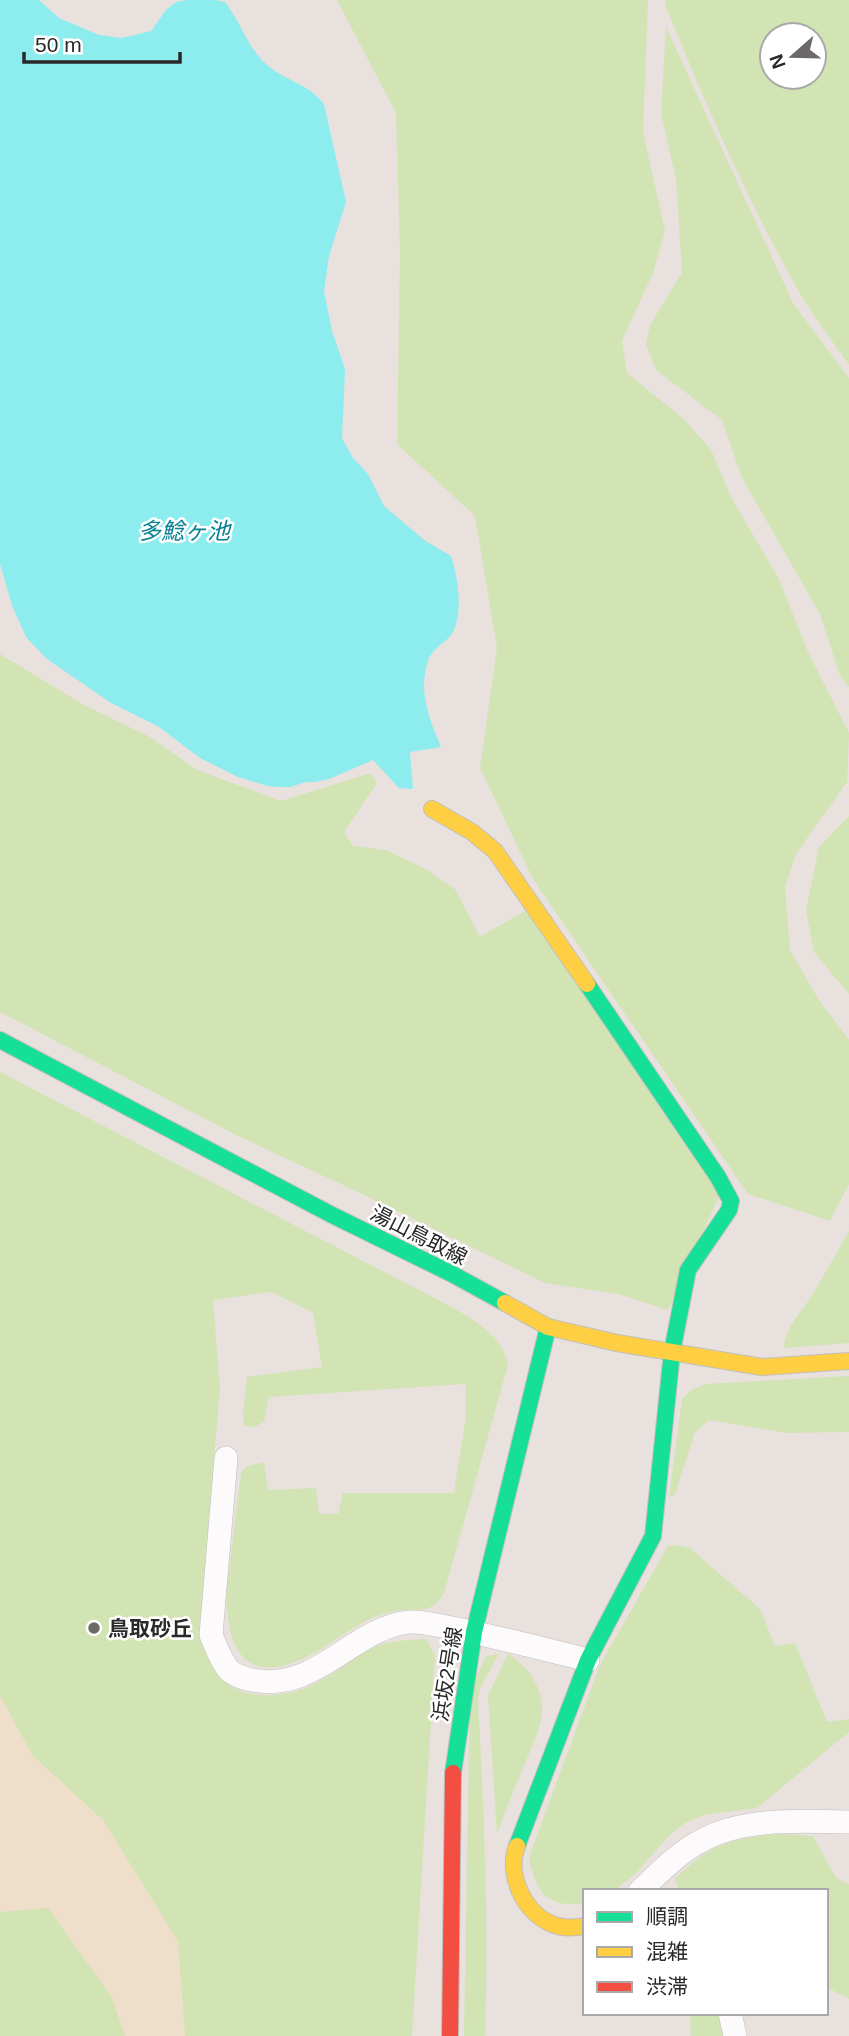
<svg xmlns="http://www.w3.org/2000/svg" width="849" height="2036" viewBox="0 0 849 2036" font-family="Helvetica,'Noto Sans JP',sans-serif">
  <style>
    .green { fill: #d3e4b4; fill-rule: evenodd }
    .sand { fill: #efdfca }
    .water { fill: #8cecee }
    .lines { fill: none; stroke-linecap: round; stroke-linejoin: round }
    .street-casing { stroke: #c1bfbf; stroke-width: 24 }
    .fast-casing { stroke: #c1bfbf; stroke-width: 18 }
    .slow-casing { stroke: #c1bfbf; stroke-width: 18 }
    .jam-casing { stroke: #c1bfbf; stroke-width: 18 }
    .street { stroke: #fcfafa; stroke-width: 23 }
    .fast { stroke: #16e098; stroke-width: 16 }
    .slow { stroke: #ffcf43; stroke-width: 16 }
    .jam { stroke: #f24e42; stroke-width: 16 }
    .poi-dot { fill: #6c6968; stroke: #fff; stroke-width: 2.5 }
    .labels { text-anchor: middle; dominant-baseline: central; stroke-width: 5; stroke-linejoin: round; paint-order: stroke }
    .street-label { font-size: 21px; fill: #292929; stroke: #fff }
    .poi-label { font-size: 21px; font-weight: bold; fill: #292929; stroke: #fff; text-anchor: start }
    .water-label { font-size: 23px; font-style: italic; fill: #068292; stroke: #fff }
  </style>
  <rect width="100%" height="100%" fill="#e8e1dd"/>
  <g class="green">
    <path d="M337,0h311l-5,132 22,99 -12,42 -31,68 5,32 58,47 26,30 22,51 45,76 30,75 41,81 -2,49 -51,72 -11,33 5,63 30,52 29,38v144l-19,37 -82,-27 -215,-315 -53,-111 17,-120 -22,-132 -78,-72 3,-189 -4,-142z"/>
    <path d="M665,0h184v365c-17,-25 -36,-49 -51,-75 -52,-92 -93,-188 -133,-285zM772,35h42v42h-42z"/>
    <path d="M666,27l127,276 56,75v309l-9,-11 -20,-62 -78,-136 -20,-58 -66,-50 -10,-26 4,-19 32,-52 -6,-94 -15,-65z"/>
    <path d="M0,654l84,51 66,32 47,33 84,31 90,-28 6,10 -33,49 9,14 33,4 41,20 28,19 25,48 48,-28 193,283 -53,118 -50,-16 -73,-11 -185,-90 -124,-58 -236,-123z"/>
    <path d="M849,816v178l-35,-42 -8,-41 13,-64z"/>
    <path d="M0,1072l442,230c24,13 62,32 66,63l-64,228c-13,21 -21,15 -41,17 -10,0 -23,5 -31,8 -22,10 -40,26 -60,36 -62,33 -84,3 -86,-59l15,-122 6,-7 17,-4 4,28 48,-2 3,26h19l5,-21h111l12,-77 -1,-32 -196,13 -5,25 -10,5 -10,-1 -1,-13 4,-36 75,-10 -9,-54 -42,-21 -58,8 7,88 -20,238c4,41 27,73 72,69 12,-1 25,-3 36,-8 24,-10 43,-28 65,-39 16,-8 35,-8 53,-9l9,16 -23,381h-412z"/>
    <path d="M849,1231v112l-65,5c1,-21 18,-36 28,-53 13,-21 25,-43 37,-64z"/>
    <path d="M849,1376v56l-63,1 -77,-13 -14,12 -20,62 -6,4 13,-99 11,-10 13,-5z"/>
    <path d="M677,1545l13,3 70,61 15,37 20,-3 32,79 22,-3v13l-92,76 -53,7 -19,8 -15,12 -36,40 -16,13 -4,3h-29v12c-38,6 -50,-12 -56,-46l71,-192 68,-119z"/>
    <path d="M499,1653l-19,36 -2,10c6,112 11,225 7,337h-21l6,-347 16,-32z"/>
    <path d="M508,1654c18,10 33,31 34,52 1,19 -10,40 -17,57 -10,24 -19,47 -28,71l-9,-139z"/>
    <path d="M782,1834l31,2 23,42 13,6v115l-23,-12v-96h-147l-4,-13c10,-8 20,-18 31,-25 20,-13 53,-18 76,-19z"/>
    <path d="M690,2013h30l4,23h-33z"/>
  </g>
  <path class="sand" d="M0,1696l33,60 70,64 75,121 7,95h-60l-14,-40 -63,-88 -48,4z"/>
  <path class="water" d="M0,0h39l20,18 40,17 23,3 29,-7 15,-21 10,-8 12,-2h27l10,2c15,19 22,44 40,61 18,18 42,19 59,41l22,98 -17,54 -5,35 8,40 13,38 -3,69 11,20 15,16 16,32 40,34 27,16c7,20 13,60 0,79 -7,9 -17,12 -22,23 -12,31 0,61 12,89l-31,5 3,37 -14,-1 -26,-28 -44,19 -14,3h-9l-16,5h-12l-10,-1 -30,-9 -38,-19 -41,-31 -48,-24 -64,-44 -21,-22 -14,-32 -12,-41z"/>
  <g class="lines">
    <defs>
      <g id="street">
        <path d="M226,1458l-15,177c5,11 9,24 17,34 5,6 15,9 24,11 65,13 101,-53 158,-58 13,-1 29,4 42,6 46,9 91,21 136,32"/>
        <path d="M640,1891c18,-17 37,-37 59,-49 43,-25 102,-21 150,-20"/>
        <path d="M730,2013l5,23"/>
      </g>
      <g id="fast">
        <path d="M0,1040l332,175 122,60 51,28"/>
        <path d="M453,1773l21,-141 74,-305"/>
        <path d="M517,1846l71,-186 65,-124 19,-184 16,-82 41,-60 2,-9 -13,-24 -131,-193"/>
      </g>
      <g id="slow">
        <path d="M432,809l40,23 23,19 92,133"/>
        <path d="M505,1303l43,24 69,16 145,24 87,-6"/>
        <path d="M517,1846c-11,28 7,67 35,78 11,5 22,4 33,2"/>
      </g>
      <path id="jam" d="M450,2036l3,-263"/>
    </defs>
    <use href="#street" class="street-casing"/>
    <use href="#fast" class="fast-casing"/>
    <use href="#slow" class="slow-casing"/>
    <use href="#jam" class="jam-casing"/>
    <use href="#street" class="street"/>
    <use href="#fast" class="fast"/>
    <use href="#slow" class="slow"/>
    <use href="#jam" class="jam"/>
  </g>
  <circle class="poi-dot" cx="94" cy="1628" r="7"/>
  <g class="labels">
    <g class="street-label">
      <text transform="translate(419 1235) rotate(27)">湯山鳥取線</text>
      <text transform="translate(447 1674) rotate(-81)">浜坂2号線</text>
    </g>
    <g class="poi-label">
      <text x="108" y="1628">鳥取砂丘</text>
    </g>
    <g class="water-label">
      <text x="184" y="531">多鯰ヶ池</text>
    </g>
  </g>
  <rect x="583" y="1889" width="245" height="126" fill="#ffffff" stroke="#a9a9a9" stroke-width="2"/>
  <rect x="597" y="1912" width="35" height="10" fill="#16e098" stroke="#a9a9a9" stroke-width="2"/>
  <text x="646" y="1924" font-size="21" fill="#292929">順調</text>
  <rect x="597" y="1947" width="35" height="10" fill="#ffcf43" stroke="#a9a9a9" stroke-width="2"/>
  <text x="646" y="1959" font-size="21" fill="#292929">混雑</text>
  <rect x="597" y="1982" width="35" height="10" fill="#f24e42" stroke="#a9a9a9" stroke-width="2"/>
  <text x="646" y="1994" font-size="21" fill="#292929">渋滞</text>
  <g transform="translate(793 56) rotate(250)"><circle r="33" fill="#ffffff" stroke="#a9a9a9" stroke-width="2"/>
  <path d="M0-5L12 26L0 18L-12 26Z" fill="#6c6968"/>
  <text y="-10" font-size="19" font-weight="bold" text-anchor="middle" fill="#292929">N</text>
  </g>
  <path d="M24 52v10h156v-10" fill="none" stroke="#292929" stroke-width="3.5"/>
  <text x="35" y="52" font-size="21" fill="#292929" stroke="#ffffff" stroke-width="5" paint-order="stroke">50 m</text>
</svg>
